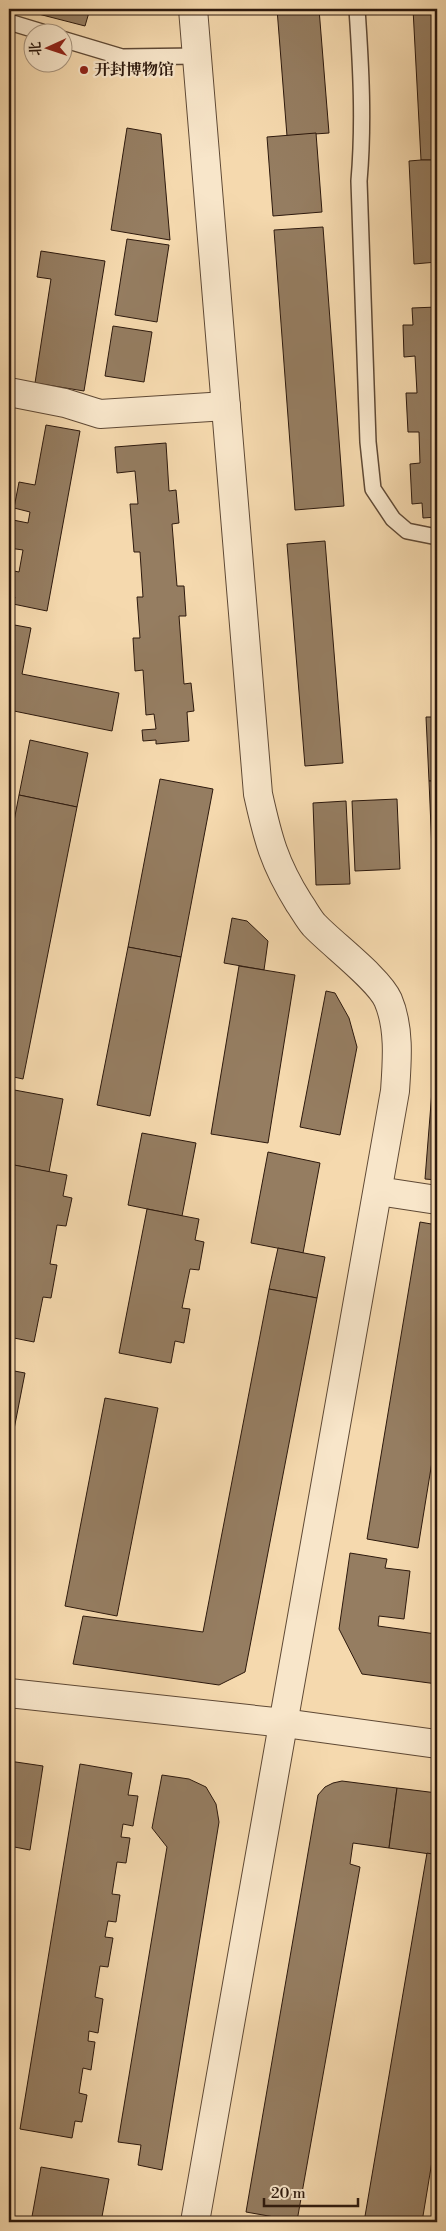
<svg xmlns="http://www.w3.org/2000/svg" width="446" height="2231" viewBox="0 0 446 2231" font-family="'Libre Bodoni','Noto Serif SC',serif">
  <style>
    .building { fill: #957d61; stroke: #2d190d }
    .lines { fill: none; stroke-linecap: round; stroke-linejoin: round }
    .service-casing { stroke: #5f4935; stroke-width: 18 }
    .minor-casing { stroke: #5f4935; stroke-width: 30 }
    .tertiary-casing { stroke: #5f4935; stroke-width: 30 }
    .service { stroke: #f8e6ca; stroke-width: 15 }
    .minor { stroke: #f8e6ca; stroke-width: 28 }
    .tertiary { stroke: #f8e6ca; stroke-width: 28 }
    .poi-dot { fill: #8f2418; stroke: #f8e6ca; stroke-width: 2 }
    .labels { text-anchor: middle; dominant-baseline: central; stroke-width: 4.5; stroke-linejoin: round; paint-order: stroke }
    .poi-label { font-size: 16px; font-weight: bold; fill: #2d190d; stroke: #f8e6ca; text-anchor: start }
  </style>
  <rect width="100%" height="100%" fill="#f5d9ae"/>
  <filter id="stains"><feTurbulence type="fractalNoise" baseFrequency=".004" numOctaves="4"/><feColorMatrix values="0 0 0 0 .2 0 0 0 0 .09 0 0 0 0 .02 0 0 0 .5 -.17"/></filter>
  <radialGradient id="worn" r=".72"><stop offset=".6" stop-color="#630" stop-opacity="0"/><stop offset="1" stop-color="#630" stop-opacity=".3"/></radialGradient>
  <g class="building">
    <path d="M19,9h71l-5,17z"/>
    <path d="M277,9h42l10,124 -42,3z"/>
    <path d="M413,9h24v151h-16z"/>
    <path d="M127,128l34,6 9,106 -59,-10z"/>
    <path d="M316,133l6,79 -49,4 -6,-79z"/>
    <path d="M421,160h16v102l-23,2 -5,-103z"/>
    <path d="M323,227l21,279 -49,4 -21,-280z"/>
    <path d="M127,239l42,6 -12,77 -42,-7z"/>
    <path d="M41,251l64,10 -21,130 -49,-8 16,-104 -14,-2z"/>
    <path d="M437,307v210l-14,1 -1,-15 -10,1 -2,-40 10,-1 -1,-31h-11l-2,-39h11l-2,-37 -11,1 -1,-32h10l-1,-17z"/>
    <path d="M113,326l39,6 -8,50 -39,-6z"/>
    <path d="M46,425l34,6 -33,180 -34,-7 2,-7 -6,-1v-26l10,2 4,-22 -14,-2 4,-28 15,3 2,-11 -16,-4 5,-26 16,3z"/>
    <path d="M166,443l3,48 7,-1 3,33 -7,1 5,62h7l2,30h-7l5,68 7,-1 3,28 -7,1 2,29 -33,3v-4l-13,1 -1,-11 14,-1 -2,-15 -8,1 -3,-45 -8,1 -2,-33h7l-3,-41h6l-3,-45h-6l-4,-48h8l-3,-33 -18,2 -2,-26z"/>
    <path d="M325,541l18,222 -38,3 -18,-222z"/>
    <path d="M9,624l22,4 -9,46 97,19 -7,38 -103,-21z"/>
    <path d="M426,717h11v64h-8z"/>
    <path d="M30,740l58,13 -11,54 -58,-12z"/>
    <path d="M160,779l53,10 -32,168 -53,-10z"/>
    <path d="M429,781h8v93h-4z"/>
    <path d="M19,795l58,12 -54,272 -14,-3v-229z"/>
    <path d="M397,799l3,70 -45,2 -3,-70z"/>
    <path d="M346,801l4,83 -34,1 -3,-82z"/>
    <path d="M232,918l15,3 21,20 -4,29 -40,-7z"/>
    <path d="M128,947l53,10 -31,159 -53,-11z"/>
    <path d="M239,966l56,9 -27,168 -57,-9z"/>
    <path d="M326,991l9,2 14,25 8,29 -17,88 -40,-8z"/>
    <path d="M437,1022v31h-2z"/>
    <path d="M435,1053h2v127l-12,-1z"/>
    <path d="M9,1089l54,10 -14,73 -40,-8z"/>
    <path d="M142,1133l54,10 -14,73 -54,-11z"/>
    <path d="M268,1152l52,11 -17,90 -52,-10z"/>
    <path d="M14,1165l53,10 -4,21 9,2 -6,28 -9,-1 -7,39 7,1 -6,33 -8,-1 -9,45 -25,-5v-143z"/>
    <path d="M147,1209l52,10 -4,21 9,2 -5,28 -9,-1 -8,39 8,1 -6,34 -9,-2 -4,22 -52,-10z"/>
    <path d="M420,1222l17,3v206l-19,117 -51,-9z"/>
    <path d="M278,1248l47,9 -8,41 -48,-9z"/>
    <path d="M269,1289l48,9 -72,374 -26,13 -146,-21 10,-48 120,16z"/>
    <path d="M9,1370l16,3 -16,82z"/>
    <path d="M105,1398l53,10 -41,208 -52,-10z"/>
    <path d="M350,1553l37,6 -2,9 25,3 -6,48 -25,-3 -1,10 58,8 1,-12v62l-75,-10 -23,-45z"/>
    <path d="M9,1761l34,5 -13,84 -21,-4z"/>
    <path d="M80,1764l52,9 -4,22 10,1 -5,30 -10,-2 -2,13 9,1 -4,25 -9,-1 -5,32 8,1 -4,27 -8,-1 -3,16 8,1 -5,29 -8,-1 -5,31 8,2 -5,34 -9,-2 -1,10 7,1 -4,28 -8,-2 -4,25 8,2 -5,27 -7,-1 -3,17 -52,-9z"/>
    <path d="M162,1775l27,4 17,8 10,17 3,18 -57,348 -24,-5 3,-20 -23,-3 49,-295 -15,-19z"/>
    <path d="M342,1781l55,7 -8,60 -36,-5 -3,21 10,3 -63,354 -51,-9 72,-417 7,-8 8,-4z"/>
    <path d="M397,1788l40,5v62l-48,-7z"/>
    <path d="M427,1853l10,2v276l-15,91h-58z"/>
    <path d="M41,2167l68,12 -8,43h-70z"/>
  </g>
  <g class="lines">
    <defs>
      <g id="service">
        <path d="M357,9c4,58 7,114 2,172l9,261 5,47 20,30 14,12 30,6"/>
        <path d="M9,22l33,10"/>
        <path d="M62,39l60,18 75,-1"/>
      </g>
      <g id="minor">
        <path d="M193,9l65,785c10,45 16,69 41,109 5,7 9,15 15,22 18,19 65,54 74,75 12,28 9,62 7,91l-200,1131"/>
        <path d="M9,392l56,11 35,11 126,-8"/>
        <path d="M378,1191l59,9"/>
      </g>
      <path id="tertiary" d="M9,1693l275,30 153,21"/>
    </defs>
    <use href="#service" class="service-casing"/>
    <use href="#minor" class="minor-casing"/>
    <use href="#tertiary" class="tertiary-casing"/>
    <use href="#service" class="service"/>
    <use href="#minor" class="minor"/>
    <use href="#tertiary" class="tertiary"/>
  </g>
  <circle class="poi-dot" cx="84" cy="70" r="5"/>
  <g class="labels">
    <g class="poi-label">
      <text x="94" y="70">开封博物馆</text>
    </g>
  </g>
  <rect width="446" height="2231" fill="none" stroke="#f5d9ae" stroke-width="30"/>
  <rect x="10" y="10" width="426" height="2211" fill="none" stroke="#2d190d" stroke-width="2.5"/>
  <rect x="15" y="15" width="416" height="2201" fill="none" stroke="#2d190d"/>
  <g transform="translate(48 48) rotate(267)"><circle r="24" fill="#f8e6ca" stroke="#a7947e"/>
  <path d="M0-4L9 19L0 12L-9 19Z" fill="#8f2418"/>
  <text y="-8" font-size="14" font-weight="bold" text-anchor="middle" fill="#2d190d">北</text>
  </g>
  <path d="M264 2198v8h94v-8" fill="none" stroke="#2d190d" stroke-width="2.5"/>
  <text x="271" y="2198" font-size="15" fill="#2d190d" stroke="#f8e6ca" stroke-width="4" paint-order="stroke">20 m</text>
  <rect width="100%" height="100%" filter="url(#stains)"/>
  <rect width="100%" height="100%" fill="url(#worn)"/>
</svg>
